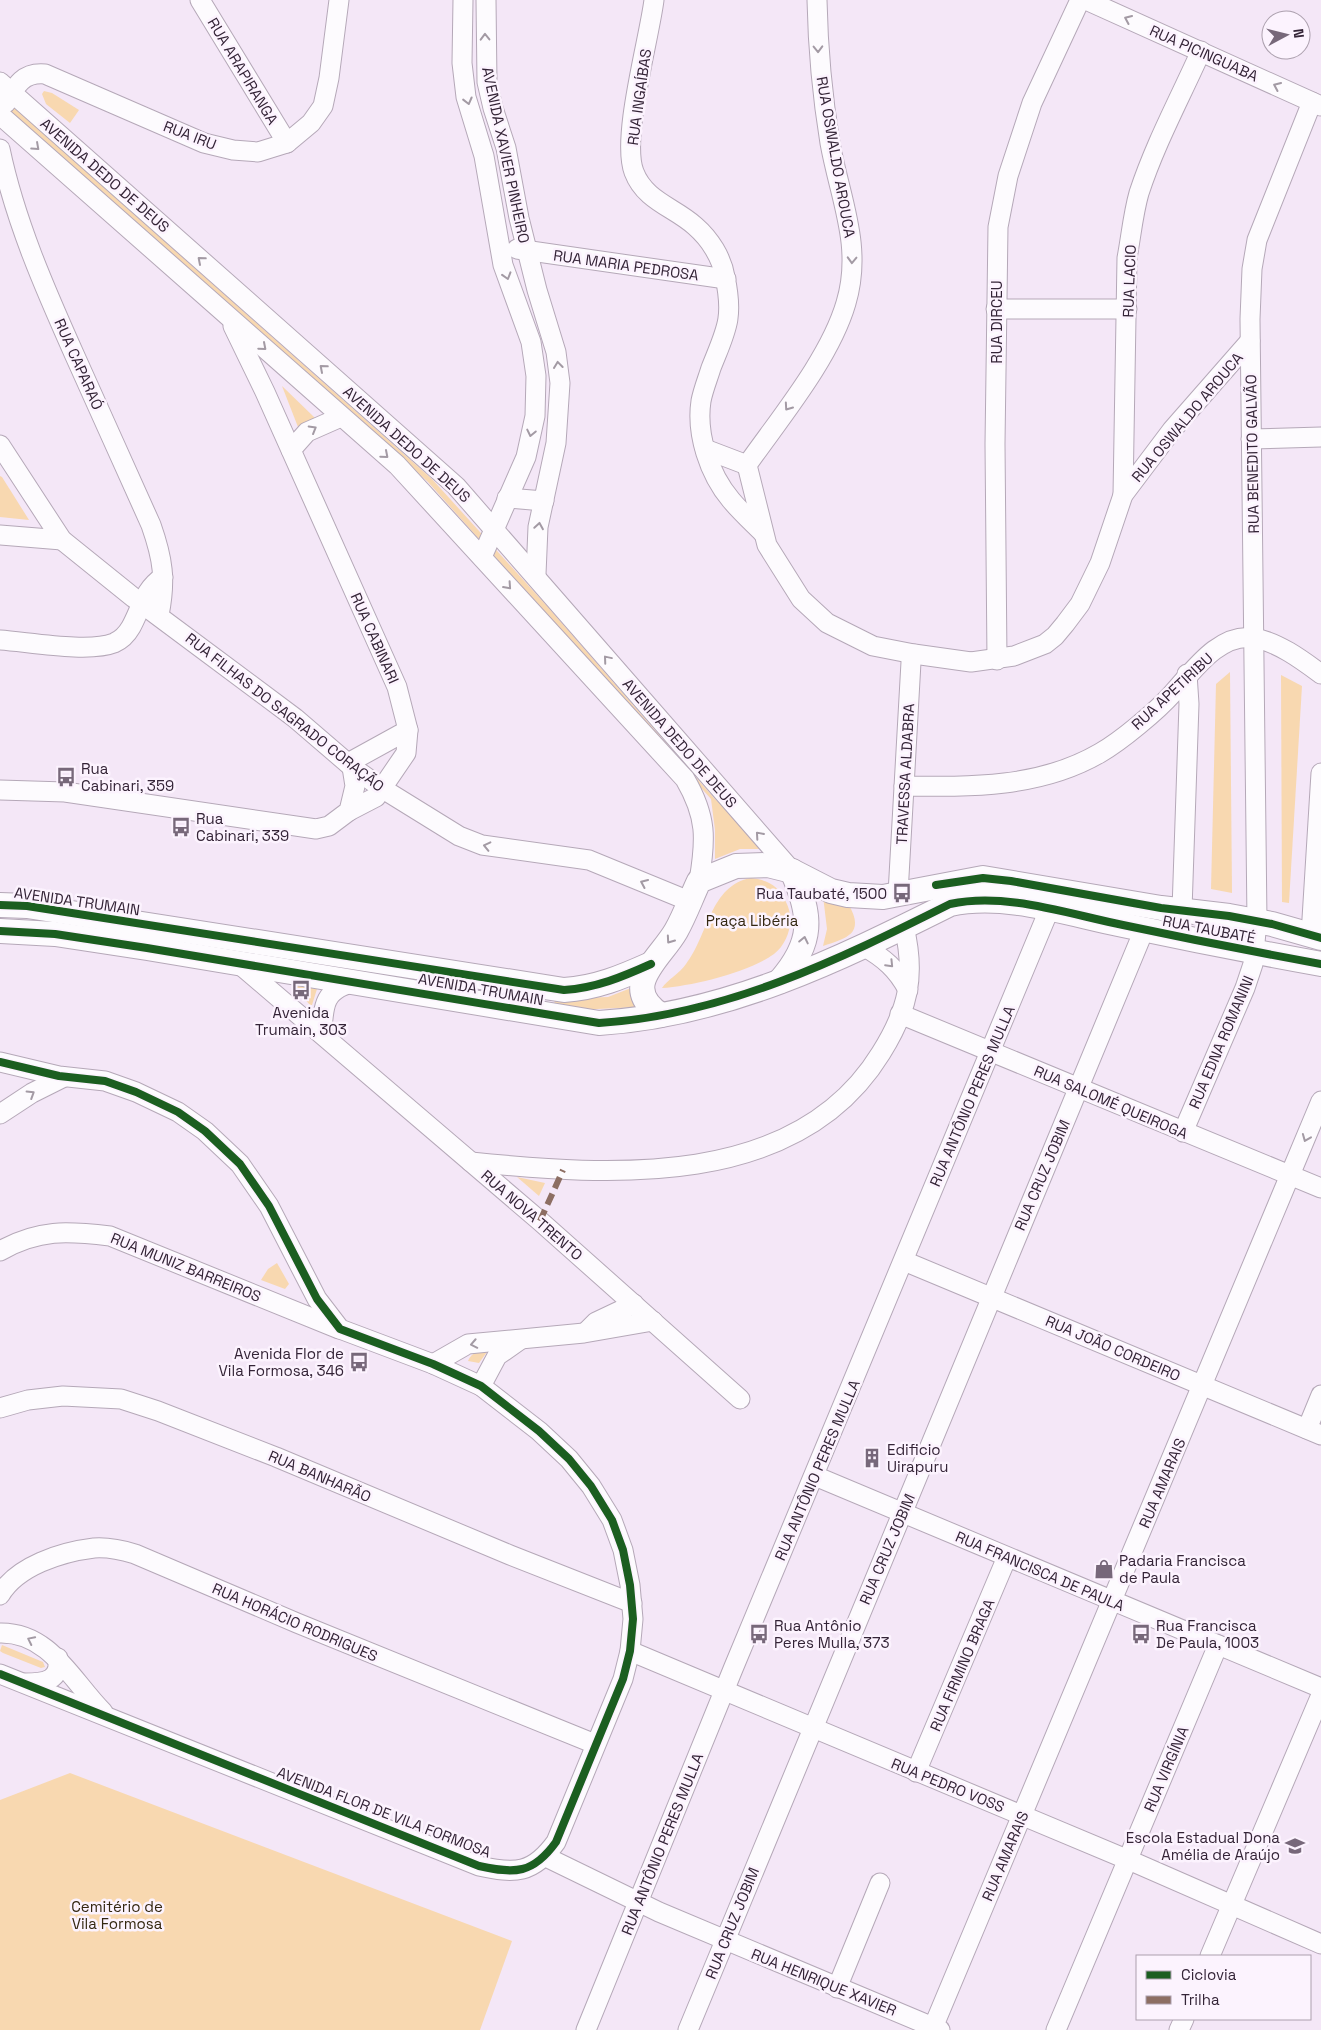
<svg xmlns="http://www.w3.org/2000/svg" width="1321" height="2030" viewBox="0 0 1321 2030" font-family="'Space Grotesk',sans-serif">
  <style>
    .green { fill: #f8d8b0 }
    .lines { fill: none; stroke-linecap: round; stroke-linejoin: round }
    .minor-casing { stroke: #b5a8b8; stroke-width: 21 }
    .major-casing { stroke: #b5a8b8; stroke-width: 26 }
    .minor { stroke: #fdfbfe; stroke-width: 19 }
    .major { stroke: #fdfbfe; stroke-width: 24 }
    .quiet { stroke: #8d6e63; stroke-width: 6; stroke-dasharray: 12 6; stroke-linecap: butt }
    .cycleway-casing { stroke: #fcf3fe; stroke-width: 11 }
    .cycleway { stroke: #1b5e20; stroke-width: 8 }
    .oneway { stroke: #a39aa4 }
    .labels { text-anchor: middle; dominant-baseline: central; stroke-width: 5; stroke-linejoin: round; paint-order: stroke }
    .street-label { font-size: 15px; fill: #342437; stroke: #fcf3fe }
    .poi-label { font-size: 15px; fill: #342437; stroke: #fcf3fe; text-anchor: start }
    .park-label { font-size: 15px; fill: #342711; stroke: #fcf3fe }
  </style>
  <rect width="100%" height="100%" fill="#f4e7f7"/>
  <g class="green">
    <path d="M44,91l8,2 27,17 -9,13 -24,-19 -4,-10z"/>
    <path d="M0,95l432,384 115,127 167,192 53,51h-27l-25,10v-29l-4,-31 -283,-317 -428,-380z"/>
    <path d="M282,386l33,32 -17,9z"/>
    <path d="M0,476l2,1 27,43 -29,-3z"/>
    <path d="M1230,672l2,221 -21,-4 5,-205z"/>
    <path d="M1281,675l21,11 -13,217 -7,-1z"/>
    <path d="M751,878c17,2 28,8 35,24 9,17 3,40 -12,52 -25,18 -82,32 -112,34 5,-8 18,-15 24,-24 22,-28 24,-79 65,-86z"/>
    <path d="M823,896l26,9c16,29 -2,33 -26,41l4,-17z"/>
    <path d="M292,985l25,4 -5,16h-2z"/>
    <path d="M631,988v9l7,10 -61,3 -23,-4 1,-7 53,-2z"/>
    <path d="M517,1177l28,6 -6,13z"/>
    <path d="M277,1263l12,21 -4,5 -24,-9 7,-11z"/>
    <path d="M490,1348l-11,15 -11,-2c3,-9 13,-11 22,-13z"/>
    <path d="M2,1645l41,17 2,5 -4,1 -38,-15 -3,-2z"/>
    <path d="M70,1773l442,168 -32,89h-480v-230z"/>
  </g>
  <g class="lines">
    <defs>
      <g id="minor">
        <path d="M200,0l87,143"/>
        <path d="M463,0l-1,63 4,34 18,59 19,109 28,77 5,34 -1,40 -9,41 -44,100"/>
        <path d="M486,0l1,82 6,26 13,40 13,70 18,72 19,62 4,31 -4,60 -18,84 -2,47"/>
        <path d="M654,0c-5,40 -33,138 -20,172 11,29 40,35 61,54 15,13 27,32 30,51 9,42 1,53 -14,91 -3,10 -8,22 -10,33 -5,33 8,73 30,99 9,11 21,22 31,32"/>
        <path d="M817,0c1,50 5,94 13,143 10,56 33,103 16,160 -16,55 -66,115 -99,162l20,80 34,54 26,24 46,23 41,8 57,8 43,-6 31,-12 10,-8 10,-12 15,-20 20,-41 23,-68 49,-65 78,-89"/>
        <path d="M1086,0l235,106"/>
        <path d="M0,82l456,404 336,385"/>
        <path d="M6,103c10,-18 17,-31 39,-29l159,69 29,7 25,2 29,-9 24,-20 12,-17 6,-28 10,-78"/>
        <path d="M0,115l397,350 288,314c22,38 21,60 14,102"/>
        <path d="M0,149c15,72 45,140 75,207 25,56 51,113 76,169 12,34 15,55 8,90"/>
        <path d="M517,249l209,30"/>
        <path d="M996,309h131"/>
        <path d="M233,326l32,66 132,295 11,43 -2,23 -30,44 -27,14"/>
        <path d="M1251,439l70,-2"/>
        <path d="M0,445l62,95 72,58 161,120 57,49 31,22 76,47 23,9 107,15 100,41"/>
        <path d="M705,449l42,16"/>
        <path d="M291,450l16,-18 34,-15"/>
        <path d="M1123,495l4,-237c4,-21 6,-44 12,-65 16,-49 41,-95 62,-142"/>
        <path d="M507,498l37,3"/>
        <path d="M0,535l62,5"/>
        <path d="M0,640c29,2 89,13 114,3 7,-3 13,-9 17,-16 10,-18 13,-38 32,-50"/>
        <path d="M997,660l-2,-216 3,-217 10,-51 24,-73 48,-103"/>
        <path d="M348,763l60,-33"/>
        <path d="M904,786c67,1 136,2 196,-33 21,-12 57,-42 73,-60 20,-22 47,-61 81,-55 24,4 48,22 67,36"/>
        <path d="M0,790l65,2 251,37 13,-3 20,-15 6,-25 -3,-19"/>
        <path d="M898,894l13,-232 3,-8"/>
        <path d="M1182,910l7,-206 -2,-30"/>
        <path d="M1311,935l10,-162"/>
        <path d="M863,946c21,12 34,23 45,44"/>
        <path d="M237,962l303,259 200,178"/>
        <path d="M900,1014l421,174"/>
        <path d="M322,1034c1,-29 2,-46 35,-52"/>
        <path d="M0,1062l59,14 46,5 31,11 42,20 27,19 35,33 29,42 48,93 23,30 93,35 48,22 58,45 30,28 22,27 21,34 11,30 7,35 3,34 -3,32 -7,28 -67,163c-23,32 -41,32 -77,24l-479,-192"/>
        <path d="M0,1114l32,-21 32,-16"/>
        <path d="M1183,1132l62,-144 8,-24 4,-43 -7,-602 2,-50 5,-29 55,-138"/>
        <path d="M471,1162c139,14 326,28 410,-109 27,-43 35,-77 23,-126"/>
        <path d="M0,1251c39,-22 67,-20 110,-15l229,93"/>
        <path d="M904,1261l417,174"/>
        <path d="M587,1331l9,-9 38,-18"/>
        <path d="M433,1364l35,-20 116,-11 69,-12"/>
        <path d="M481,1386l16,-30 23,-16"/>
        <path d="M0,1408l28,-8 35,-4 58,3 37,12 118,46 234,98 122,48"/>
        <path d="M1307,1429l14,-34"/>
        <path d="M815,1476l506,212"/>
        <path d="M0,1595c17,-29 61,-43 94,-47 14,-1 28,2 41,6l162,69 298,121"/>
        <path d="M0,1633c50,-1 72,48 103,79"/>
        <path d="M630,1651l508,213 183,80"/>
        <path d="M25,1683c19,0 36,-2 33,-25"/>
        <path d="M916,1772l91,-215"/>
        <path d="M546,1857l113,55 281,118"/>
        <path d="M1210,1956l111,-261"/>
        <path d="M837,1988l43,-105"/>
        <path d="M586,2030l147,-361 316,-759"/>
        <path d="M688,2030l456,-1100"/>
        <path d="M932,2030l389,-929"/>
        <path d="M1056,2030l162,-385"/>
        <path d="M1179,2030l5,-11"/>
      </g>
      <g id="major">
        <path d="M0,905l27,1 537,84c32,-2 58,-13 87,-26"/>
        <path d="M0,931l55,3 92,14 452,75c127,-8 239,-63 351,-119 56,-12 118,10 173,21 66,14 132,27 198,39"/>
        <path d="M780,981c34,-39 32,-65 12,-110"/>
        <path d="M661,1015c-43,-28 -1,-56 15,-84 9,-16 15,-33 23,-50l37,-15 32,-1 24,6 39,20 17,4 35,2 100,-19 178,30 68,8 43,8 49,14"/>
      </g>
    </defs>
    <use href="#minor" class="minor-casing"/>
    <use href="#major" class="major-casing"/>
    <use href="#minor" class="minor"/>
    <use href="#major" class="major"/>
    <path class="quiet" d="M540,1221l23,-51"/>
    <defs>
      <g id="cycleway">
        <path d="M936,885l47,-7 28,3 150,27 68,8 43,8 49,14"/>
        <path d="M0,905l27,1 537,84c32,-2 58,-13 87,-26"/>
        <path d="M0,931l55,3 92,14 452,75c127,-8 239,-63 351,-119 56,-12 118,10 173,21 66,14 132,27 198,39"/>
        <path d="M0,1062l59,14 46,5 31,11 42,20 27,19 35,33 29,42 48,93 23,30 93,35 48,22 58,45 30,28 22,27 21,34 11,30 7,35 3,34 -3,32 -7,28 -67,163c-23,32 -41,32 -77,24l-479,-192"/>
      </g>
    </defs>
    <use href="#cycleway" class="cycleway-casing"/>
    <use href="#cycleway" class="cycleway"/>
  </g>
  <defs><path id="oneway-chevron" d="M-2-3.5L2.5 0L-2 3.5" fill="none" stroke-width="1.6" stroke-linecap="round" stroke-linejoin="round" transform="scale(1.25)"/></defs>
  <g class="oneway">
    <use href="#oneway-chevron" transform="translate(1128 19) rotate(-156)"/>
    <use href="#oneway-chevron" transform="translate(485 37) rotate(-91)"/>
    <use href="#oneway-chevron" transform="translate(818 49) rotate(89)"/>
    <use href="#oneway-chevron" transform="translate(1277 86) rotate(-156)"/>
    <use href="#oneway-chevron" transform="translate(468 101) rotate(76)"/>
    <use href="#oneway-chevron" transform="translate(36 147) rotate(42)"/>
    <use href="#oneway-chevron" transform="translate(201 260) rotate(-139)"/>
    <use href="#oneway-chevron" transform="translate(852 260) rotate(92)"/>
    <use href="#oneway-chevron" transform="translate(507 276) rotate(73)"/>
    <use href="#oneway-chevron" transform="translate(263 347) rotate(41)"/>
    <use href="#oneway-chevron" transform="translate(558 365) rotate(-97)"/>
    <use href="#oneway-chevron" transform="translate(323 368) rotate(-139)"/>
    <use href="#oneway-chevron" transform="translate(788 407) rotate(125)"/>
    <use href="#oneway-chevron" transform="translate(313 429) rotate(-30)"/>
    <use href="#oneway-chevron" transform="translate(531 433) rotate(102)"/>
    <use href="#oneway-chevron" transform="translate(385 455) rotate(41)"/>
    <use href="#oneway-chevron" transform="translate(539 526) rotate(-81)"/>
    <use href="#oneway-chevron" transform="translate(508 586) rotate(48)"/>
    <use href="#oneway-chevron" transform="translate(607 659) rotate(-130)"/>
    <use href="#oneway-chevron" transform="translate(759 835) rotate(-131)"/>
    <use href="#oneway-chevron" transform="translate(487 846) rotate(-167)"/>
    <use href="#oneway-chevron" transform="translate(644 883) rotate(-156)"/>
    <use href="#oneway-chevron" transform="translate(670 940) rotate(125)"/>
    <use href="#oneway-chevron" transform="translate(804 940) rotate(-78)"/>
    <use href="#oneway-chevron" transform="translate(890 964) rotate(46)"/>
    <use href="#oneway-chevron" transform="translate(31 1094) rotate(-32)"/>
    <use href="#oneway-chevron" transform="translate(1306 1138) rotate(112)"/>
    <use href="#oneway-chevron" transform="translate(474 1344) rotate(169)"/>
    <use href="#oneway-chevron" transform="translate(31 1640) rotate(-154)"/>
  </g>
  <defs>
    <symbol id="bus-bare" viewBox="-9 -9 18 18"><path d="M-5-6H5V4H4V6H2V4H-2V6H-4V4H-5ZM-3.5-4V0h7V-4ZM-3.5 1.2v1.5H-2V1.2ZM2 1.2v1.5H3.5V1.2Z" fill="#77687a" stroke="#fcf3fe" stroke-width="2.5" paint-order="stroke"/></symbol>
    <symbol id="building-bare" viewBox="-9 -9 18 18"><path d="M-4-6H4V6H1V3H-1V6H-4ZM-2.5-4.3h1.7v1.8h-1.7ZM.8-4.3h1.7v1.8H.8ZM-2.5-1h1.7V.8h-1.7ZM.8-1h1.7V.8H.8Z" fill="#77687a" stroke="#fcf3fe" stroke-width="2.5" paint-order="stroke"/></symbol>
    <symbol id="shop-bare" viewBox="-9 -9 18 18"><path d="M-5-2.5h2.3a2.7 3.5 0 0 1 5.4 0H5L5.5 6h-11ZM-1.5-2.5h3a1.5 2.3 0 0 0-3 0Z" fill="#77687a" stroke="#fcf3fe" stroke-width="2.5" paint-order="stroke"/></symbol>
    <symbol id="school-bare" viewBox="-9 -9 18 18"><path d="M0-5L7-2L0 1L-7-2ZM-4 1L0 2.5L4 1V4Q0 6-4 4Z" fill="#77687a" stroke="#fcf3fe" stroke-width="2.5" paint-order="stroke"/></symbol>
  </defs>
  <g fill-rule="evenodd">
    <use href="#bus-bare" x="52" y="763" width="28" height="28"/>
    <use href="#bus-bare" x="167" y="813" width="28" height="28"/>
    <use href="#bus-bare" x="888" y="879" width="28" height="28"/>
    <use href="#bus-bare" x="287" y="976" width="28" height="28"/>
    <use href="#bus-bare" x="345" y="1348" width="28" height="28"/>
    <use href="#building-bare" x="858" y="1444" width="28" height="28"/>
    <use href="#shop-bare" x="1090" y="1555" width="28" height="28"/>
    <use href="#bus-bare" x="745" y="1620" width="28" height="28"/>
    <use href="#bus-bare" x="1127" y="1620" width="28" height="28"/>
    <use href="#school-bare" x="1281" y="1832" width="28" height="28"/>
  </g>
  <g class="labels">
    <g class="street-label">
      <text transform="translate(1204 53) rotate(24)">RUA PICINGUABA</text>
      <text transform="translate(243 71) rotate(59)">RUA ARAPIRANGA</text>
      <text transform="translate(639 97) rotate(-82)">RUA INGAÍBAS</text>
      <text transform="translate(190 135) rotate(21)">RUA IRU</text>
      <text transform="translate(506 155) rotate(78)">AVENIDA XAVIER PINHEIRO</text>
      <text transform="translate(836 157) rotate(80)">RUA OSWALDO AROUCA</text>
      <text transform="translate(105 175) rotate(41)">AVENIDA DEDO DE DEUS</text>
      <text transform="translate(626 265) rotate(8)">RUA MARIA PEDROSA</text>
      <text transform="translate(1129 281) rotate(-88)">RUA LACIO</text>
      <text transform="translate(996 322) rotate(-90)">RUA DIRCEU</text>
      <text transform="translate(79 364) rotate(66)">RUA CAPARAÓ</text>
      <text transform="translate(1187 417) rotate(-50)">RUA OSWALDO AROUCA</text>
      <text transform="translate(407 444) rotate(42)">AVENIDA DEDO DE DEUS</text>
      <text transform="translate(1252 454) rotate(-91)">RUA BENEDITO GALVÃO</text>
      <text transform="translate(375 638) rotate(66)">RUA CABINARI</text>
      <text transform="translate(1172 691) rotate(-43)">RUA APETIRIBU</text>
      <text transform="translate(285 712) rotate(38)">RUA FILHAS DO SAGRADO CORAÇÃO</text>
      <text transform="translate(680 743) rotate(49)">AVENIDA DEDO DE DEUS</text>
      <text transform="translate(905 774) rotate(-87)">TRAVESSA ALDABRA</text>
      <text transform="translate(77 901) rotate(8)">AVENIDA TRUMAIN</text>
      <text transform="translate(1209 929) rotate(11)">RUA TAUBATÉ</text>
      <text transform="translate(481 989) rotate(10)">AVENIDA TRUMAIN</text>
      <text transform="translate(1221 1042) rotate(-67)">RUA EDNA ROMANINI</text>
      <text transform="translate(972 1096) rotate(-67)">RUA ANTÔNIO PERES MULLA</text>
      <text transform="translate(1111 1102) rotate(23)">RUA SALOMÉ QUEIROGA</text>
      <text transform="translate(1042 1175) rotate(-67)">RUA CRUZ JOBIM</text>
      <text transform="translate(532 1215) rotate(41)">RUA NOVA TRENTO</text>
      <text transform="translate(186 1267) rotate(22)">RUA MUNIZ BARREIROS</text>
      <text transform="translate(1113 1348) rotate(23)">RUA JOÃO CORDEIRO</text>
      <text transform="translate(817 1470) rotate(-67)">RUA ANTÔNIO PERES MULLA</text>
      <text transform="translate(320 1476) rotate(23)">RUA BANHARÃO</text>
      <text transform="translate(1162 1483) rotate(-67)">RUA AMARAIS</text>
      <text transform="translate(887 1549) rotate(-67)">RUA CRUZ JOBIM</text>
      <text transform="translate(1040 1571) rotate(23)">RUA FRANCISCA DE PAULA</text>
      <text transform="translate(295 1622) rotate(23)">RUA HORÁCIO RODRIGUES</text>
      <text transform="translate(962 1665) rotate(-67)">RUA FIRMINO BRAGA</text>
      <text transform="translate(1166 1769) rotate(-67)">RUA VIRGÍNIA</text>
      <text transform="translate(948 1785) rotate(22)">RUA PEDRO VOSS</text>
      <text transform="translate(384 1812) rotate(21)">AVENIDA FLOR DE VILA FORMOSA</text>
      <text transform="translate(662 1844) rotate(-68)">RUA ANTÔNIO PERES MULLA</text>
      <text transform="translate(1005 1856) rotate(-67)">RUA AMARAIS</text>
      <text transform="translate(732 1923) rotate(-68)">RUA CRUZ JOBIM</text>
      <text transform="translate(824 1982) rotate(22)">RUA HENRIQUE XAVIER</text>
    </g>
    <g class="poi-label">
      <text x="81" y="768">Rua<tspan x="81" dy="17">Cabinari, 359</tspan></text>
      <text x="196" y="818">Rua<tspan x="196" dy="17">Cabinari, 339</tspan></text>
      <text x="887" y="893" text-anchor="end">Rua Taubaté, 1500</text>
      <text x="301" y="1012" text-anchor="middle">Avenida<tspan x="301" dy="17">Trumain, 303</tspan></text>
      <text x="344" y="1353" text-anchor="end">Avenida Flor de<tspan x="344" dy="17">Vila Formosa, 346</tspan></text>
      <text x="887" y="1449">Edificio<tspan x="887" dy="17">Uirapuru</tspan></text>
      <text x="1119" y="1560">Padaria Francisca<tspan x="1119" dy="17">de Paula</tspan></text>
      <text x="774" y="1625">Rua Antônio<tspan x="774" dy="17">Peres Mulla, 373</tspan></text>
      <text x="1156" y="1625">Rua Francisca<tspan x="1156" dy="17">De Paula, 1003</tspan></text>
      <text x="1280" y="1837" text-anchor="end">Escola Estadual Dona<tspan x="1280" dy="17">Amélia de Araújo</tspan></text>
    </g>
    <g class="park-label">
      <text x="752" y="920">Praça Libéria</text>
      <text x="117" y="1906">Cemitério de<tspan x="117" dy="17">Vila Formosa</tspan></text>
    </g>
  </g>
  <rect x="1136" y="1955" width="175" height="65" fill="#fcf3fe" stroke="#aca0ae"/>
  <rect x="1146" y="1971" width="25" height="8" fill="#1b5e20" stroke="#aca0ae"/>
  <text x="1181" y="1980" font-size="15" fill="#342437">Ciclovia</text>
  <rect x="1146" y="1996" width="25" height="8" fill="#8d6e63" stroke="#aca0ae"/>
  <text x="1181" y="2005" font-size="15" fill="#342437">Trilha</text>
  <g transform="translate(1286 35) rotate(83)"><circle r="24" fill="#fcf3fe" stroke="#aca0ae"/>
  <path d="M0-4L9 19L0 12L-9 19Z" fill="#77687a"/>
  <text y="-8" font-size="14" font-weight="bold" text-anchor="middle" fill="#342437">N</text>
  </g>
</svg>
